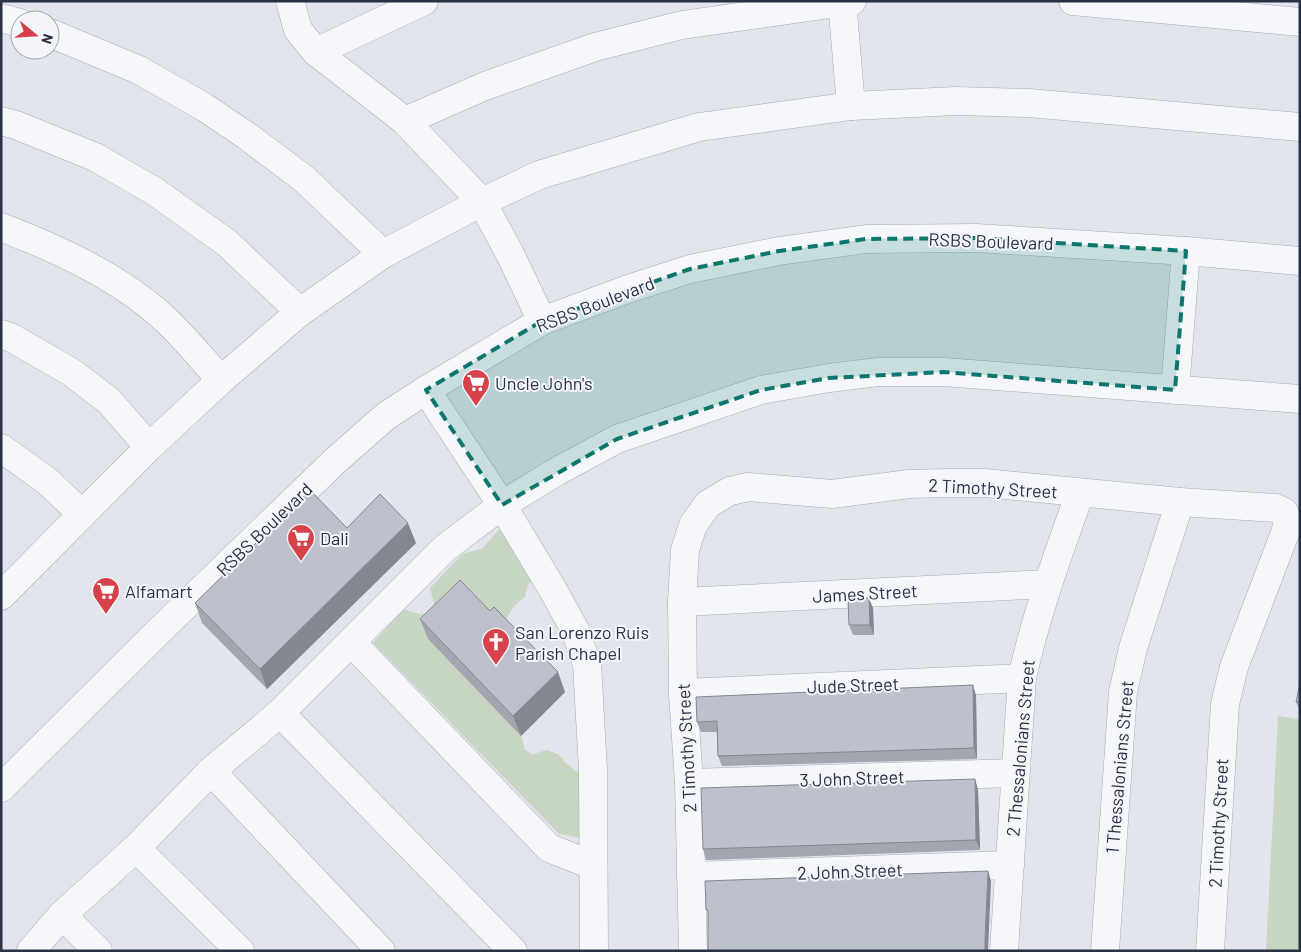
<svg xmlns="http://www.w3.org/2000/svg" width="1301" height="952" viewBox="0 0 1301 952" font-family="Barlow,sans-serif">
  <style>
    .green { fill: #c6d6c3 }
    .lines { fill: none; stroke-linecap: round; stroke-linejoin: round }
    .minor-casing { stroke: #a7abb7; stroke-width: 29 }
    .minor { stroke: #f6f7fa; stroke-width: 28 }
    .wall { fill: #a2a6af }
    .shaded-wall { fill: #84878f }
    .building { fill: #bcc1cc; stroke: #84878f }
    .marked { fill: #0f766e; fill-opacity: 0.2; stroke: #0f766e; stroke-width: 4; stroke-dasharray: 10 6; stroke-linejoin: round }
    .labels { text-anchor: middle; dominant-baseline: central; stroke-width: 4; stroke-linejoin: round; paint-order: stroke }
    .street-label { font-size: 18px; fill: #293145; stroke: #f3f5f9 }
    .poi-label { font-size: 18px; fill: #293145; stroke: #f3f5f9; text-anchor: start }
  </style>
  <rect width="100%" height="100%" fill="#e3e5ec"/>
  <g class="green">
    <path d="M502,526l32,54 -6,4 -3,13 -10,8 -14,22 -73,12 93,96 4,15 8,4 14,-4 11,4 10,11 18,13 -5,60 -22,-4 -186,-191 30,-34 16,5 11,-1 5,-6 -5,-19 32,-34 21,-6z"/>
    <path d="M1278,716l22,3v232h-34z"/>
  </g>
  <g class="lines">
    <defs>
      <g id="minor">
        <path d="M290,1l8,29 18,22 89,69 77,81 28,52 32,67"/>
        <path d="M842,1l9,105"/>
        <path d="M1073,1l227,21"/>
        <path d="M1,18l19,5"/>
        <path d="M50,33l89,37 65,37 43,29 56,42 80,76"/>
        <path d="M316,52l108,-51"/>
        <path d="M1,121l15,4 79,32 59,34 73,52 73,69"/>
        <path d="M405,121l80,-35 110,-39 87,-22 170,-24"/>
        <path d="M1,227c57,22 121,51 166,94 19,18 36,39 54,59"/>
        <path d="M1,334l11,4 59,34 38,29 40,46"/>
        <path d="M426,390l76,115 51,85 22,40 12,34 6,106 1,181"/>
        <path d="M1175,390l11,-139"/>
        <path d="M1,448l46,33 35,33"/>
        <path d="M1,596l148,-149 72,-67 79,-68 83,-58 99,-52 57,-27 160,-48 152,-21 105,-5 73,2 271,24"/>
        <path d="M682,602l366,-18"/>
        <path d="M351,642l198,206 43,17"/>
        <path d="M683,693l339,-15"/>
        <path d="M280,713l233,238"/>
        <path d="M211,771l170,180"/>
        <path d="M689,783l326,-10"/>
        <path d="M1,788l157,-156 178,-172 50,-44 40,-26 116,-69 86,-32 62,-20 89,-18 87,-12 110,-1 210,13 114,10"/>
        <path d="M136,848l104,103"/>
        <path d="M691,876l319,-11"/>
        <path d="M62,915l36,36"/>
        <path d="M31,951l31,-36 74,-67 75,-77 69,-58 165,-165 57,-43 54,-33 61,-33 144,-49 68,-12 49,-6h66l356,27"/>
        <path d="M693,951l-4,-168 -6,-90 -1,-91 3,-52 8,-25 15,-21 22,-13 18,-4 84,7 77,-10 38,-1h38l195,19 96,6 8,4 4,10 -3,11 -51,134 -9,37 -15,247"/>
        <path d="M1004,951l18,-273c14,-63 36,-124 58,-185"/>
        <path d="M1105,951l18,-259 10,-44 47,-146"/>
      </g>
    </defs>
    <use href="#minor" class="minor-casing"/>
    <use href="#minor" class="minor"/>
  </g>
  <g class="wall">
    <path d="M347,528l69,15 -149,146 -65,-66 -7,-20z"/>
    <path d="M873,608l1,27h-21l-4,-10z"/>
    <path d="M420,619l145,73 -44,44 -93,-97z"/>
    <path d="M1300,683v28l-4,-9z"/>
    <path d="M973,685l3,11 1,63 -255,7 -4,-10 -1,-24h-16l-4,-10z"/>
    <path d="M975,779l3,11 2,60 -274,10 -3,-11z"/>
  </g>
  <g class="shaded-wall">
    <path d="M408,523l8,20 -149,146 -7,-20z"/>
    <path d="M869,598l4,10 1,27 -4,-10z"/>
    <path d="M558,672l7,20 -44,44 -8,-20z"/>
    <path d="M973,685l3,11 1,63 -3,-11z"/>
    <path d="M975,779l3,11 2,60 -4,-10z"/>
    <path d="M988,871l3,10 -3,70h-3v-11z"/>
  </g>
  <g class="building">
    <path d="M310,490l37,38 33,-34 28,29 -148,146 -65,-66z"/>
    <path d="M460,580l30,31 4,-4 64,65 -45,44 -93,-97z"/>
    <path d="M869,598l1,27h-21l-1,-26z"/>
    <path d="M1300,683v19h-4z"/>
    <path d="M973,685l1,63 -256,8 -1,-35 -20,1 -1,-25z"/>
    <path d="M975,779l1,61 -273,9 -2,-61z"/>
    <path d="M988,871l-3,69v11h-277v-41h-2l-1,-29z"/>
  </g>
  <path class="marked" d="M976,238l210,13 -11,139 -231,-18 -115,6 -68,12 -144,49 -115,66 -76,-115 116,-69 148,-52 89,-18 87,-12z"/>
  <defs>
    <symbol id="supermarket-pin" viewBox="-11 -11 22 30"><path d="M0 17L-7.5 6A9.5 9.5 0 1 1 7.5 6Z" fill="#d64249" stroke="#f3f5f9"/><path d="M-6-5.5h2.5l.6 2H6L4.5 2H-2.5L-4.4-4H-6ZM-1.5 3.2a1.3 1.3 0 1 0 .1 0ZM3 3.2a1.3 1.3 0 1 0 .1 0Z" fill="#fff"/></symbol>
    <symbol id="church-pin" viewBox="-11 -11 22 30"><path d="M0 17L-7.5 6A9.5 9.5 0 1 1 7.5 6Z" fill="#d64249" stroke="#f3f5f9"/><path d="M-1.2-6h2.4v3.5h3.3v2.4h-3.3V6h-2.4V-.1h-3.3v-2.4h3.3Z" fill="#fff"/></symbol>
  </defs>
  <g fill-rule="evenodd">
    <use href="#supermarket-pin" x="460" y="367" width="32" height="43"/>
    <use href="#supermarket-pin" x="285" y="522" width="32" height="43"/>
    <use href="#supermarket-pin" x="90" y="575" width="32" height="43"/>
    <use href="#church-pin" x="480" y="626" width="32" height="43"/>
  </g>
  <g class="labels">
    <g class="street-label">
      <text transform="translate(991 241) rotate(2)">RSBS Boulevard</text>
      <text transform="translate(595 304) rotate(-21)">RSBS Boulevard</text>
      <text transform="translate(993 488) rotate(3)">2 Timothy Street</text>
      <text transform="translate(264 529) rotate(-44)">RSBS Boulevard</text>
      <text transform="translate(865 593) rotate(-3)">James Street</text>
      <text transform="translate(853 685) rotate(-2)">Jude Street</text>
      <text transform="translate(686 748) rotate(-93)">2 Timothy Street</text>
      <text transform="translate(1020 748) rotate(-85)">2 Thessalonians Street</text>
      <text transform="translate(1119 767) rotate(-85)">1 Thessalonians Street</text>
      <text transform="translate(852 778) rotate(-2)">3 John Street</text>
      <text transform="translate(1218 823) rotate(-87)">2 Timothy Street</text>
      <text transform="translate(850 871) rotate(-2)">2 John Street</text>
    </g>
    <g class="poi-label">
      <text x="495" y="383">Uncle John's</text>
      <text x="320" y="538">Dali</text>
      <text x="125" y="591">Alfamart</text>
      <text x="515" y="632">San Lorenzo Ruis<tspan x="515" dy="21">Parish Chapel</tspan></text>
    </g>
  </g>
  <rect width="1301" height="952" fill="none" stroke="#293145" stroke-width="5"/>
  <g transform="translate(35 35) rotate(108)"><circle r="24" fill="#f3f5f9" stroke="#a2a7b1"/>
  <path d="M0-4L9 19L0 12L-9 19Z" fill="#d64249"/>
  <text y="-8" font-size="14" font-weight="bold" text-anchor="middle" fill="#293145">N</text>
  </g>
</svg>
